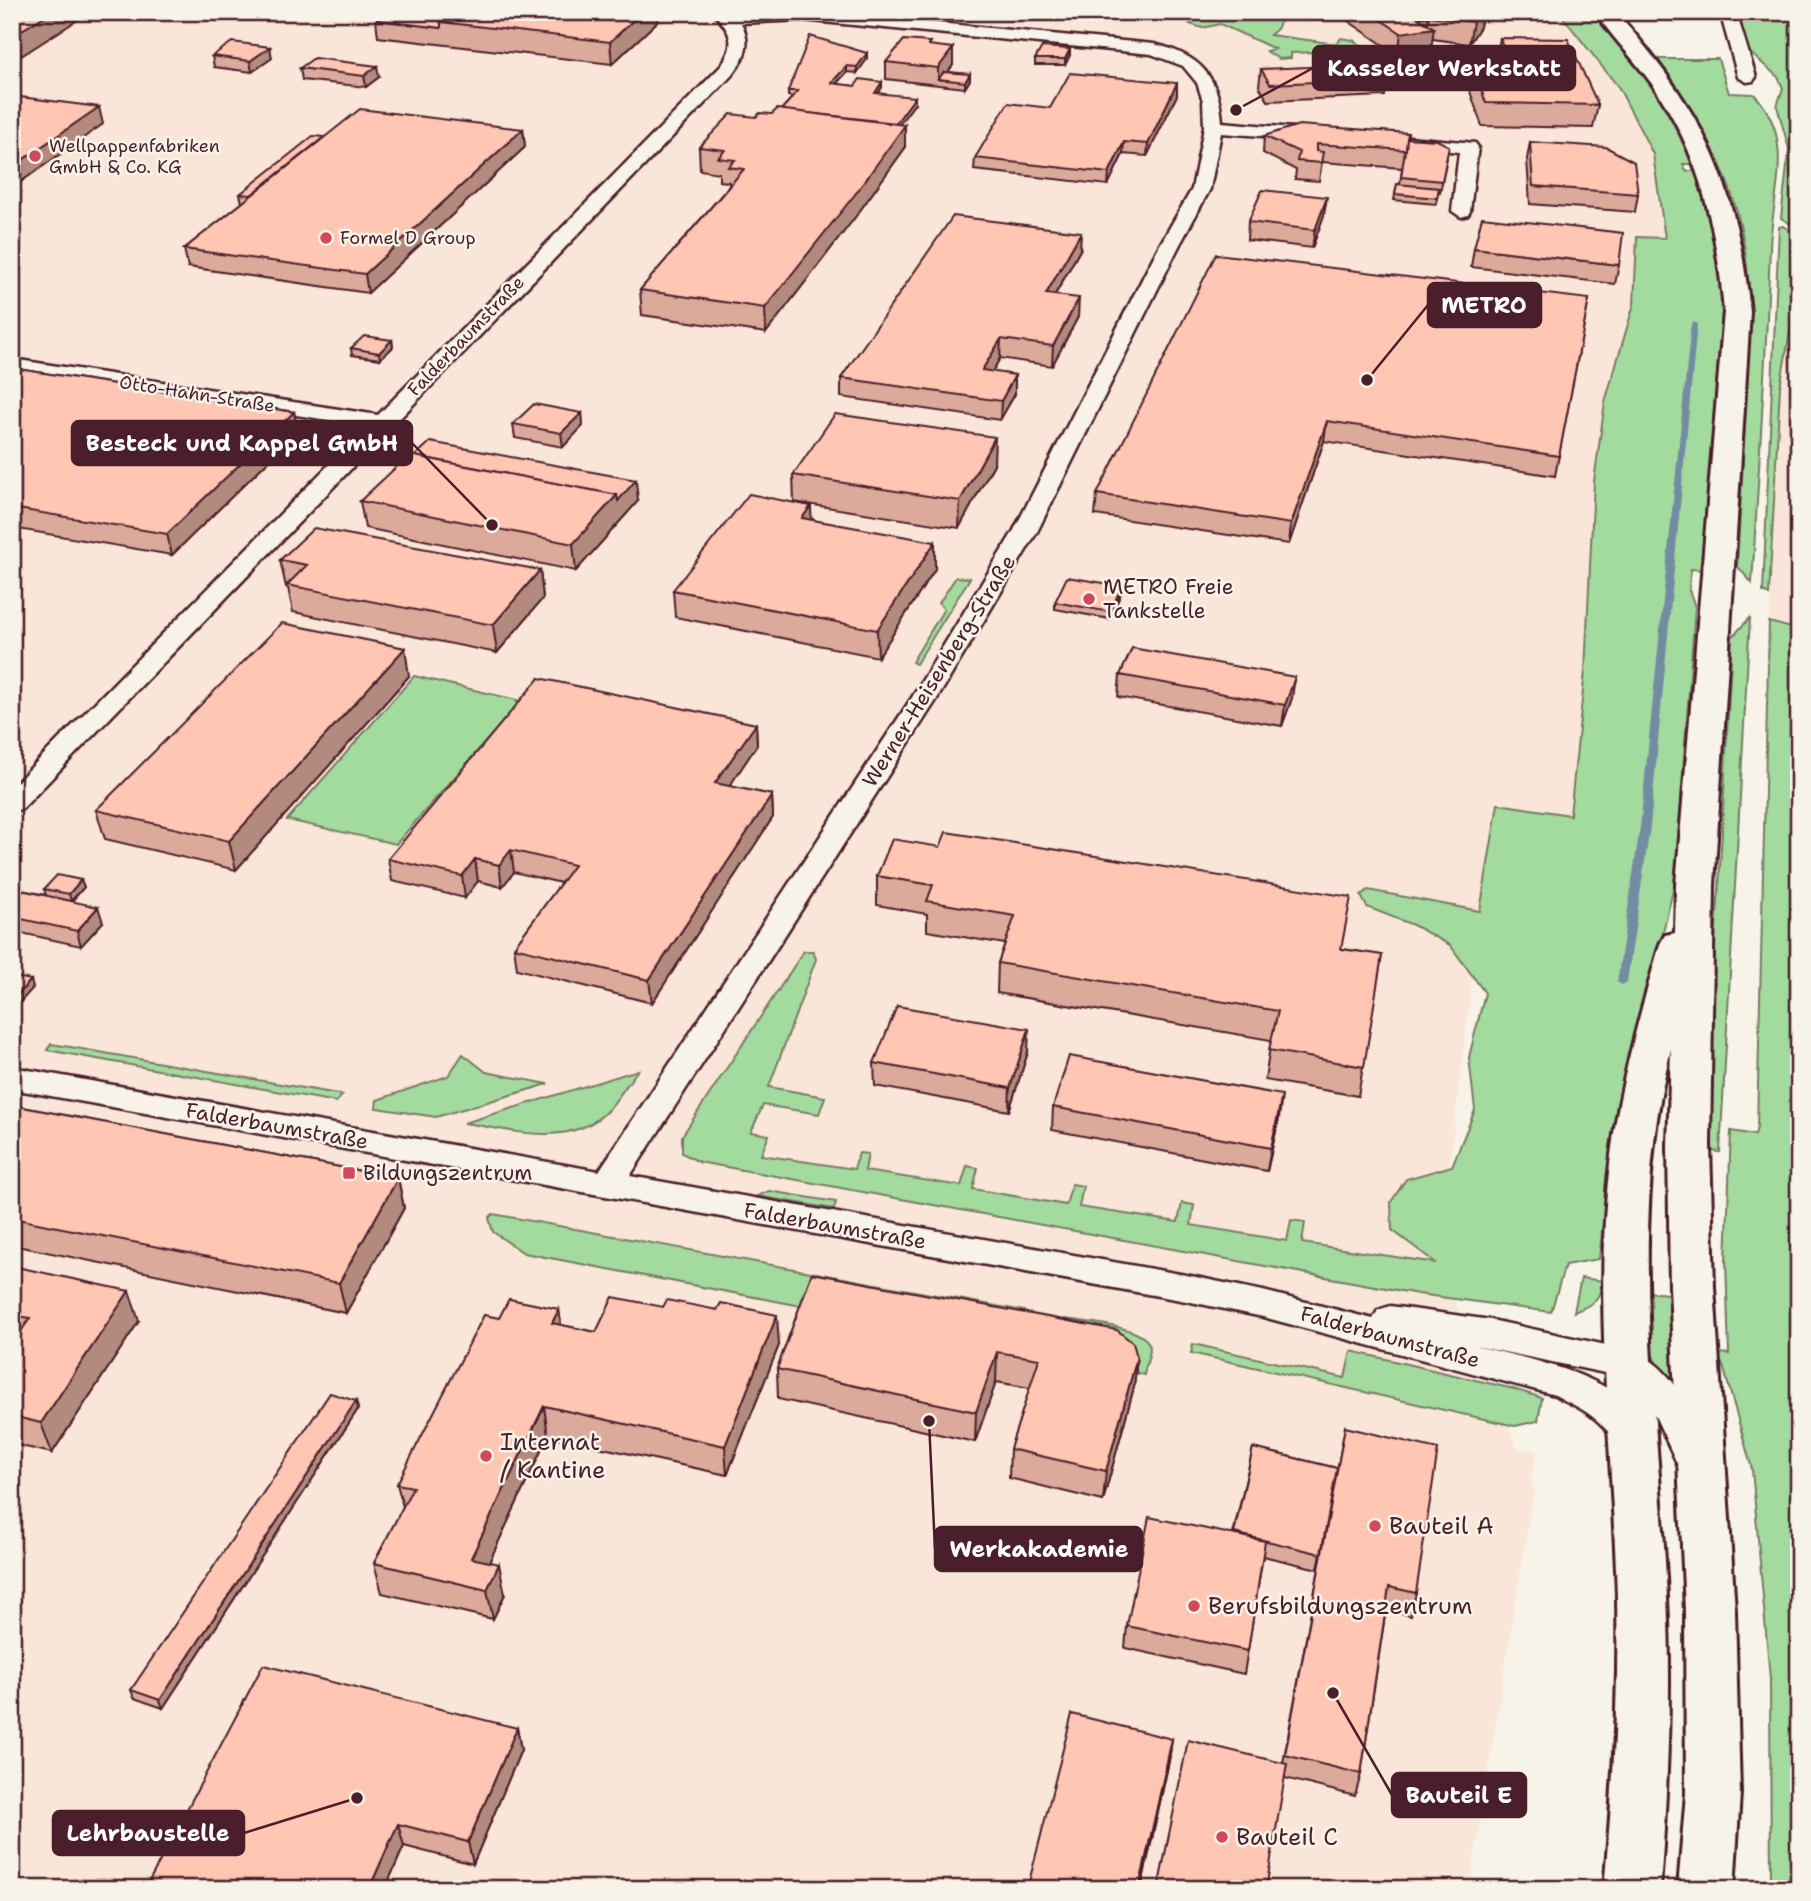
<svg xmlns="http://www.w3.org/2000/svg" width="1811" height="1901" viewBox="0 0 1811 1901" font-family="'Shantell Sans',sans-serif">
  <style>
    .built { fill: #f9e6d8 }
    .green { fill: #a3da9e; stroke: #767c64; stroke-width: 2 }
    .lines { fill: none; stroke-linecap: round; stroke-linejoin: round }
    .stream { fill: #738ca2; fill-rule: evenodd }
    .street-casing { stroke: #4a1f2b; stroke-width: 5 }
    .secondary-casing { stroke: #4a1f2b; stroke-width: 6 }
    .street { fill: #f7f3e8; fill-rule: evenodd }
    .secondary { fill: #f7f3e8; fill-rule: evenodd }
    .wall { fill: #dbaa9b; stroke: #4a1f2b; stroke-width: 2 }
    .shaded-wall { fill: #b28b7e; stroke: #4a1f2b; stroke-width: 2 }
    .building { fill: #ffc6b4; stroke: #4a1f2b; stroke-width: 2 }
    .poi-dot { fill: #d1495b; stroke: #f7f3e8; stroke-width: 2.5 }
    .labels { text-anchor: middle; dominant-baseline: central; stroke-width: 5; stroke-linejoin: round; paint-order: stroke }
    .far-poi-label { font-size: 18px; fill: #4a1f2b; stroke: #f7f3e8; text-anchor: start }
    .far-street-label { font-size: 18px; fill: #4a1f2b; stroke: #f7f3e8 }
    .poi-label { font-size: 21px; fill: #4a1f2b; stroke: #f7f3e8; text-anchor: start }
    .street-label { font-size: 21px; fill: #4a1f2b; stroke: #f7f3e8 }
    .near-poi-label { font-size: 24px; fill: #4a1f2b; stroke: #f7f3e8; text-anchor: start }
    .leader { fill: none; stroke: #4a1f2b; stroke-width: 2.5 }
    .callout-dot { fill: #4a1f2b; stroke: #f7f3e8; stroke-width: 2.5 }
    .callout { fill: #4a1f2b; stroke: #4a1f2b; stroke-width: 2.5 }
    .callout-label { font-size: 23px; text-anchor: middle; font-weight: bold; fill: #fff }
  </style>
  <rect width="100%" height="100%" fill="#f7f3e8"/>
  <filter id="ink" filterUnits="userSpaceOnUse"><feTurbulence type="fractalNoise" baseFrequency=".0143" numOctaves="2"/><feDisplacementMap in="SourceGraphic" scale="14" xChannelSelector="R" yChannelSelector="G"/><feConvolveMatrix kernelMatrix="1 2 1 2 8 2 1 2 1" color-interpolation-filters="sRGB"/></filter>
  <g filter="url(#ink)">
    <g class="built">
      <path d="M12,12h1547l5,5 55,71 34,66 12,85 -28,-2 -3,66 -29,99 -11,79 -9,190 -15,145 -72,-12 -18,107 -42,352 79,185 20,4 -6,27 3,9 -65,401h-1457z"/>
      <path d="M1799,284v346l-30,-8 11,-235z"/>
    </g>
    <g class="green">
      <path d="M1209,12h68l6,4 -6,13 -7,6 67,9 4,-6 12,2 15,10 -3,5 -13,2 -6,-6 -55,2v5l-12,1 -13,-8 9,-2 -55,-25 -18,4 -12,-4z"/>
      <path d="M1559,12h35c45,52 72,88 100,152h-11l3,7h12c18,44 23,94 24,141l-21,258 -10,-1 -2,21 6,17 -20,274 -64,273 -12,105 -34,6 -14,47 -133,-18 -719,-132 -17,-9v-17l122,-185h9l3,8 -47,128 56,10 -6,17 -56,-9 -12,27 18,3 -8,20 93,14 5,-16 9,1 -3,17 96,15 6,-20 11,2 -5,21 93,16 6,-21 11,2 -4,21 99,15 4,-19 12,2 -3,20 96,16 4,-21 14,2 -3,21 134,20 -44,-33 -1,-28 15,-23 46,-13 23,-56 -6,-53 16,-64 -35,-48 -37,-20 -46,-18 -6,-11 7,-6 112,21 18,-107 72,11 15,-144 9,-190 11,-79 29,-98 3,-67 28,1 -12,-84 -34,-66z"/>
      <path d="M1737,12h62v217l-18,-11 8,-69 -12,-43 6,-18 -5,-11 -30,-26z"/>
      <path d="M1658,59h60l11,34 25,1c14,15 22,31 24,52 4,30 -7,69 -8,101 -4,112 -11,224 -18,336l-15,-17c3,-53 6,-106 9,-160 4,-71 9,-142 -14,-211 -17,-50 -44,-94 -74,-136z"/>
      <path d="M1783,226l16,11v46l-19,104 -11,208 -6,-3 16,-365z"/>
      <path d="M956,577l14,1 -54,86 -4,-2 32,-53 -5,-6z"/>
      <path d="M1750,618l-30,534 -15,-2v-75l14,-187 13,-251z"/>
      <path d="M1769,622l30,8v1259h-28l-1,-210 -18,-210 -29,-103 -7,-13 13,1 -3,-93 5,-130 24,4 2,-8z"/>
      <path d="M414,676l107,25 -125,143 -109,-24z"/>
      <path d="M51,1044l25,4 267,47 -7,7 -289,-52z"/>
      <path d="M463,1054l23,18 62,12 -112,33 -60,-9 1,-8 71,-24z"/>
      <path d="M638,1070c-10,13 -19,27 -29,39 -38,41 -97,21 -145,14z"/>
      <path d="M769,1191l67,11 -2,7 -77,-13z"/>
      <path d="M493,1214l531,97 -7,31 -205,-34 -288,-55 -31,-21 -4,-14z"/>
      <path d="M1581,1278l23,3c-5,20 -12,24 -30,31z"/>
      <path d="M1647,1292l31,3 5,97c-42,-34 -33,-51 -36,-100z"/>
      <path d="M1065,1319c18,3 84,7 85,29 0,8 -5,19 -6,27l-88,-26z"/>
      <path d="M1193,1344l152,34 6,-27 163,38 28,9 -4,23 -23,5 -324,-73z"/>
    </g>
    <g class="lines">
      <path class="stream" d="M1694,322l3,2 -47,503 -23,155 -5,3 -5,-3 23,-155 51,-503z"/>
      <defs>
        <g id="street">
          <path d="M713,12h111l330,32c45,11 65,31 68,78l95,8 9,5 -9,5 -96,-7 -11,56 -32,59 -141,284 -100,167 -307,477 556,99 77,16 110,28 5,-9 12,-4 101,14 138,30c48,15 64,68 83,109l-6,11 -13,4 -13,-4 -28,-61 -14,-17 -19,-16 -143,-30c58,15 147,28 177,88l-5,11c-28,9 -35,-12 -55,-28 -11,-9 -26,-15 -38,-22l-292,-78 -77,-16 -1174,-212v-22l587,104 312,-472 102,-167 145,-284 34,-59 12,-62 -1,-26 -6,-18 -14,-17 -32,-12 -349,-34 -61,3c11,20 4,34 -8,51l-711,735 -10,2v-24l355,-361 -355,-55v-12l366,56 343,-349c17,-25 9,-34 -8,-54z"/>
          <path d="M1720,12h16l20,65 -3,4 -6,1 -9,-5z"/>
          <path d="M1408,137l67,6 3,4 -8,64 -2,4 -7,2 -9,-6 7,-59 -57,-6 -3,-4z"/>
        </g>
        <path id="secondary" d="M1595,12h21c88,101 120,167 134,300l-36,573 -4,260 4,142 21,324 5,182 -6,96h-56l8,-96 -1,-182 -15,-324 -2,-142 3,-96c-45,174 -12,371 -4,549 5,97 0,194 -7,291h-56c9,-97 15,-193 13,-291 -4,-147 -25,-297 -6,-443 9,-72 29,-141 49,-211l5,-9 10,-2 1,-48 48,-573c-7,-83 -24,-159 -72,-228 -18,-25 -40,-47 -57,-72z"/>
      </defs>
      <use href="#street" class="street-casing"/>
      <use href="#secondary" class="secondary-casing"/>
      <use href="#street" class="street"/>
      <use href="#secondary" class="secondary"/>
    </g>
    <g class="wall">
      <path d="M1114,12h20l-2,3z"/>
      <path d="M1335,12h147l-2,15 -11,17 -37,-5 -1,11 -33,5z"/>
      <path d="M376,20l282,1 -46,43 -234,-27z"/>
      <path d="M1500,38l98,67 -5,23 -111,-2 -19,-55 4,-22h31z"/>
      <path d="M930,42v3l23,20 -5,7 22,2v6l-5,8 -79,-9v-17z"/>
      <path d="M1070,49v6l-5,10h-30v-6z"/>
      <path d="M867,53v6l-10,14 -10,-1 -11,12 19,2 27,-4v5l-3,6 36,10 -16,21 6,24 -49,68 -90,117 -124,-18 -2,-25 89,-104v-4l-10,-1v-8l-19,-3 -1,-23 57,-30 16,-3 9,-4 12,-13 -5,-1v-5z"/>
      <path d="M212,56l60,2 -20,14 -38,-5z"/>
      <path d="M300,68l79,9 -13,10 -64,-7z"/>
      <path d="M1261,69l126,10 -2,17 -117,5 -9,-15z"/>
      <path d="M1177,83v12l-30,61 -24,-2 -15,31 -134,-15 1,-12 75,-50z"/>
      <path d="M523,129l2,18 -157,146 -180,-26 -4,-18 58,-46 -2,-9 84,-57z"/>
      <path d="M1264,136l143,2 40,20 -7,35h-2l-2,11 -42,-4 3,-16h3l2,-16 -80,-6 -3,19 -24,-2 1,-9 -33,-17z"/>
      <path d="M1530,142l108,52 -3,18 -105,-8 -3,-45z"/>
      <path d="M1324,215l-12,33 -65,-8 1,-18z"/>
      <path d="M1474,248l145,17 -4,19 -144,-17z"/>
      <path d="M1080,250l-25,45 23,22 -26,49 -52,-8 -8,14 23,3v19l-15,26 -159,-23v-19z"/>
      <path d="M1589,299l-34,177 -231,-35 -35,103 -194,-29 2,-21z"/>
      <path d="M392,340l1,7 -13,12 -28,-4 -1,-7z"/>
      <path d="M12,368l282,44 4,20 -126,123 -160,-27z"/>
      <path d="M582,413l1,13 -20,21 -48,-9 -2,-14z"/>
      <path d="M994,464l-35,64 -165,-26 -1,-27z"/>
      <path d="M360,501h278l-62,70 -211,-43z"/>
      <path d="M812,519l123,50 -57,88 -203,-40 -2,-27z"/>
      <path d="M280,560l260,10 3,28 -46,55 -204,-41 -5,-24 -2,-1z"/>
      <path d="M1122,586l-1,7 -11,26 -55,-10v-7z"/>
      <path d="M1120,675l172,23 -10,28 -164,-29z"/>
      <path d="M409,676l-173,194 -131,-31 -9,-29z"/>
      <path d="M756,724l1,21 -28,41 43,9 1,22 -121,186 -135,-34 -3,-22 47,-64 -47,-11 -12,15 -24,-6 -13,17 -73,-17 -4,-22z"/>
      <path d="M877,876l505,79 -24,141 -93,-16 6,-40 -274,-47 1,-30 7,-19 -78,-13v-17l-50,-9z"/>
      <path d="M81,880l3,7 -12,14 31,21 -22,24 -69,-15v-43l34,7 -2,-6z"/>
      <path d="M1028,1052l-19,59 -134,-25 -1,-23z"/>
      <path d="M12,1105l386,73 6,30 -58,105 -334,-68z"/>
      <path d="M1053,1107l226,11 -12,53 -215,-41z"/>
      <path d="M12,1266l127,55 -87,132 -40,-9v-99l1,-2h-1z"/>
      <path d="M812,1273l325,84 -3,30 -31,114 -94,-23 1,-29 20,-61 -34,-6 -21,60 -197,-43 -1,-30z"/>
      <path d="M559,1309l2,16 35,7 183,13 -52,130 -179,-39 -59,126 16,32 -12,25 -111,-26 -8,-30 29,-56 -6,-23 102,-166z"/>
      <path d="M356,1401l2,8 -195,299 -29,-10 -3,-8z"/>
      <path d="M1345,1427l71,166 -5,23 -25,-7 -25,165 -6,22 -70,-18 -2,-15z"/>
      <path d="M1253,1448l84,20 -19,101 -55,-13 -19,118 -119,-26 2,-22 106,-92z"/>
      <path d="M517,1728l4,22 -48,114 -69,-18 -19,43h-240z"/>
      <path d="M1172,1739l-3,22 -28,128h-113l1,-7z"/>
    </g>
    <g class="shaded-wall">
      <path d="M51,12h39l-75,48 -3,-9v-15z"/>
      <path d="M642,12h15l1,9 -46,43 -2,-22z"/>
      <path d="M1479,12h3l-2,15 -11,17 4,-22z"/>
      <path d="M1429,16l-2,13 7,-1 -3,22 -33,5 3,-22 17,-15z"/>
      <path d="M270,47l2,11 -20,14 -2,-11z"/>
      <path d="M953,48v17l-11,15 -4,-1v-11z"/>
      <path d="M1070,49v6l-5,10v-6z"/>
      <path d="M867,53v6l-10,14v-6z"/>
      <path d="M377,66l2,11 -13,10 -2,-11z"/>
      <path d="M847,66v6l-16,17v-6z"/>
      <path d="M970,74v6l-5,8v-6z"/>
      <path d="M882,82v5l-7,12v-6z"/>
      <path d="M1177,83v12l-30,61 1,-12z"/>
      <path d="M915,97v6l-19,26v-6z"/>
      <path d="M99,107l4,17 -91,64v-21z"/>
      <path d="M905,125v23l-49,68 -90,117 -1,-25z"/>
      <path d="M523,129l2,18 -157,146 -3,-19z"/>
      <path d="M1124,142l-1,12 -15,31 1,-12z"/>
      <path d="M1327,197l-3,18 -12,33 3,-18z"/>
      <path d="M1081,232l-1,18 -35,62 1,-18z"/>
      <path d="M1079,298l-1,19 -26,49 1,-20z"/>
      <path d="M1001,339l-1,19 -18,32v-20z"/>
      <path d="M392,340l1,7 -13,12 -1,-6z"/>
      <path d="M1015,375v19l-15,26 1,-19z"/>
      <path d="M294,412l4,20 -126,123 -5,-21z"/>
      <path d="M582,413l1,13 -20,21 -2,-14z"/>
      <path d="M1327,421l-3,20 -35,103 2,-20z"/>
      <path d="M995,437l-1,27 -35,64 1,-27z"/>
      <path d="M636,480l2,21 -62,70 -3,-27 44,-49z"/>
      <path d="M811,506l1,27 -10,-15z"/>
      <path d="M935,542v27l-57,88 -1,-27z"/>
      <path d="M540,570l3,28 -46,55 -4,-28z"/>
      <path d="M1122,586l-1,7 -11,26v-7z"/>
      <path d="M405,648l4,28 -173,194 -7,-29z"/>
      <path d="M1295,677l-3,21 -10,28 3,-21z"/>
      <path d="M756,724l1,21 -40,60 -2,-22z"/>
      <path d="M772,795l1,22 -121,186 -3,-23z"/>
      <path d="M511,850l3,22 -12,15 -3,-22z"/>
      <path d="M475,859l3,22 -13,17 -3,-22z"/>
      <path d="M81,880l3,7 -13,14 -2,-7z"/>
      <path d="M98,907l5,15 -22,24 -4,-15z"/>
      <path d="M31,980l2,8 -21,23v-10z"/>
      <path d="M1029,1029l-1,23 -19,59 1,-23z"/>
      <path d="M1282,1095l-3,23 -12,53 4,-23z"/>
      <path d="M398,1178l6,30 -58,105 -7,-30z"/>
      <path d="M129,1291l10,30 -87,132 -11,-30z"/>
      <path d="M559,1309l4,30 -11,-16z"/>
      <path d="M777,1315l2,30 -52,130 -2,-29z"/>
      <path d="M997,1352l-1,30 -21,60 1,-30z"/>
      <path d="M1137,1357l-3,30 -31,114 3,-30z"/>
      <path d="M356,1401l2,8 -195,299 -3,-8z"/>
      <path d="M544,1406l4,30 -71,152 -6,-30z"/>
      <path d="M499,1564l6,30 -12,25 -6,-29z"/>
      <path d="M517,1728l4,22 -48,114 -5,-22z"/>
      <path d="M1172,1739l-3,22 -28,128h-2z"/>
      <path d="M398,1824l6,22 -19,43h-16z"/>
    </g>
    <g class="building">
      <path d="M12,12h39l-39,24z"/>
      <path d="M386,12h68l-13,10v6l-65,-8z"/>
      <path d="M454,12h188l-32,30 -169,-20z"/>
      <path d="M1369,12h110l-6,10 -44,-6 -11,2 16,10 -33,5z"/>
      <path d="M810,36l57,17 -10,14 -10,-1 -16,17 24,3 5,-7 22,3 -7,11 40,4 -19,26 -115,-13 17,-19h-10z"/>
      <path d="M1500,38l68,1 30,66 -112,-2 -19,-54 37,1z"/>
      <path d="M904,40l26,2 -2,3 25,3 -15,20 -52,-6z"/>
      <path d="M232,42l38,5 -20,14 -38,-5z"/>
      <path d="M1042,47l28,2 -5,10h-30z"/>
      <path d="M314,58l63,8 -13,10 -64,-8z"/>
      <path d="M1377,64l10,15 -117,5 -9,-15z"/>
      <path d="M944,72l26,2 -5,8 -27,-3z"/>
      <path d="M1070,73l107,10 -29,61 -24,-2 -15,31 -134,-15 33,-55 42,5z"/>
      <path d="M12,96l87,11 -87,60z"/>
      <path d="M360,109l163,20 -158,145 -181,-25z"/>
      <path d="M777,109l128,16 -49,68 -91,115 -125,-18 104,-121 -16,-2 7,-7 -17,-2 7,-8 -26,-3 32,-33 25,3 4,-4 12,1z"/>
      <path d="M1299,125l109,8 -2,17 -90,-6v7l7,1 -2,11 -24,-2 2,-9 -35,-16z"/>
      <path d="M313,136l11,1 -73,58 -11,-1z"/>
      <path d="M1407,138l30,2 12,6 -7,35 -41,-4 4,-27h1z"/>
      <path d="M1530,142l76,5 28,15 4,32 -105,-8z"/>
      <path d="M1397,184l42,4 -2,10 -42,-4z"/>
      <path d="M1262,190l65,7 -12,33 -67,-8z"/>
      <path d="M953,216l128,16 -35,62 33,4 -26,48 -52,-7 -19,31 33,5 -14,26 -160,-23z"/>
      <path d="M1482,217l141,16 -4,32 -145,-17z"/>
      <path d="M1216,254l373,45 -30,157 -232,-35 -36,103 -194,-30z"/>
      <path d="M364,336l28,4 -13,13 -28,-5z"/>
      <path d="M12,368l282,44 -127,122 -155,-26z"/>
      <path d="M534,404l48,9 -21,20 -48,-9z"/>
      <path d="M835,414l160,23 -35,64 -167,-26z"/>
      <path d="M430,442l206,38 -18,21 -1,-6 -202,-39z"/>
      <path d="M409,455l208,40 -44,49 -213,-43z"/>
      <path d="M749,494l62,12 -9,12 133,24 -58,88 -204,-40z"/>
      <path d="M314,528l226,42 -47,55 -206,-40 20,-20 -27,-5z"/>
      <path d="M1067,577l55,9 -12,26 -55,-10z"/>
      <path d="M282,623l123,25 -176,193 -133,-31z"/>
      <path d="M1132,648l163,29 -10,28 -165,-30z"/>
      <path d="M539,678l217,46 -41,59 57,12 -123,185 -135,-33 60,-82 -63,-15 -12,15 -24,-6 -13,17 -74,-17z"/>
      <path d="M946,832l405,65 -10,52 41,6 -18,112 -95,-17 9,-39 -280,-48 17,-47 -88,-15 6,-16 -56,-9 15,-37 48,8z"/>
      <path d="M57,875l24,5 -12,14 -25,-5z"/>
      <path d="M12,888l86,19 -21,24 -65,-14z"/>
      <path d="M12,976l19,4 -19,21z"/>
      <path d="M897,1006l132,23 -19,59 -136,-25z"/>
      <path d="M1069,1056l213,39 -11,53 -218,-41z"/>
      <path d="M12,1105l386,73 -59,105 -327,-65z"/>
      <path d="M12,1266l117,25 -88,132 -29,-7v-71l18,-27 -18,-3z"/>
      <path d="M812,1273l305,57 16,13 4,14 -31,114 -96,-22 29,-90 -42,-7 -21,60 -199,-43z"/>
      <path d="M613,1297l50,10 4,-7 50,10 4,-7 56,12 -52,131 -181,-40 -73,152 28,6 -12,26 -113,-27 39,-76 -16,-3 87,-169 15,3 10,-19 50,10 -7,14 44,9z"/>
      <path d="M330,1393l26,8 -196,299 -29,-10z"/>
      <path d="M1345,1427l93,22 -22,144 -27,-6 -28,187 -76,-19z"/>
      <path d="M1253,1448l84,20 -16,86 -87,-21z"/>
      <path d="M1149,1517l116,24 -17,110 -121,-25z"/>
      <path d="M263,1665l254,63 -49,114 -70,-18 -29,65h-224z"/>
      <path d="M1072,1714l100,25 -33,150h-86l-24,-7z"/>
      <path d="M1188,1740l99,24 -21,125h-108z"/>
    </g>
  </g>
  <g class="poi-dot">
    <circle cx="35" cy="156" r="7"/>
    <circle cx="326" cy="238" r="7"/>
    <circle cx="1089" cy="599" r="7"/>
    <rect x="342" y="1166" width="14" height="14" rx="3.5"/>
    <circle cx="486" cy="1456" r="7"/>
    <circle cx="1375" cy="1526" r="7"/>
    <circle cx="1194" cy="1606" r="7"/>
    <circle cx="1222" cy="1837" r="7"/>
  </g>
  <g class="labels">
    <g class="far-poi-label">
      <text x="49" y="146">Wellpappenfabriken<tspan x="49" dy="21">GmbH &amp; Co. KG</tspan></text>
      <text x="340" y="238">Formel D Group</text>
    </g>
    <g class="far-street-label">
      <text transform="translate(466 336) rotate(-46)">Falderbaumstraße</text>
      <text transform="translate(197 394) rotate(9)">Otto-Hahn-Straße</text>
    </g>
    <g class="poi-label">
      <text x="1103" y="587">METRO Freie<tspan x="1103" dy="24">Tankstelle</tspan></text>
      <text x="363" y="1173">Bildungszentrum</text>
    </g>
    <g class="street-label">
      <text transform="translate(939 671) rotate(-58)">Werner-Heisenberg-Straße</text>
      <text transform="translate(277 1126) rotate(10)">Falderbaumstraße</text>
      <text transform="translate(835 1226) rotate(10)">Falderbaumstraße</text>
      <text transform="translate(1390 1337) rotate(15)">Falderbaumstraße</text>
    </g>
    <g class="near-poi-label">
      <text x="500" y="1442">Internat<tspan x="500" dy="28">/ Kantine</tspan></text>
      <text x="1389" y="1526">Bauteil A</text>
      <text x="1208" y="1606">Berufsbildungszentrum</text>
      <text x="1236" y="1837">Bauteil C</text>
    </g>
  </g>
  <path class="leader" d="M1236 110L1313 68M1367 380L1428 305M492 525L412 443M929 1421L935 1549M1333 1693L1392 1795M357 1798L244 1833"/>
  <g class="callout-dot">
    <circle cx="1236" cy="110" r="7"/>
    <circle cx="1367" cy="380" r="7"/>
    <circle cx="492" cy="525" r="7"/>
    <circle cx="929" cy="1421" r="7"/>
    <circle cx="1333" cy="1693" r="7"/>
    <circle cx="357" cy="1798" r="7"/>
  </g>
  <g class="callout">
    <rect x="1313" y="46" width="262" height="44" rx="7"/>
    <rect x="1428" y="283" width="113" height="44" rx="7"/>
    <rect x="72" y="421" width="340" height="44" rx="7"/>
    <rect x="935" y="1527" width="207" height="44" rx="7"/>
    <rect x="1392" y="1773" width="134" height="44" rx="7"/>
    <rect x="53" y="1811" width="191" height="44" rx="7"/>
  </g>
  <g class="callout-label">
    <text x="1444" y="76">Kasseler Werkstatt</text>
    <text x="1484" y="313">METRO</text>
    <text x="242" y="451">Besteck und Kappel GmbH</text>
    <text x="1039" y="1557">Werkakademie</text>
    <text x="1459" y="1803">Bauteil E</text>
    <text x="148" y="1841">Lehrbaustelle</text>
  </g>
  <rect width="1811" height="1901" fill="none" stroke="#f7f3e8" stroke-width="42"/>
  <rect x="21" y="21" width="1769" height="1859" fill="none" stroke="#4a1f2b" stroke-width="2.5" filter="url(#ink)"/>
</svg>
